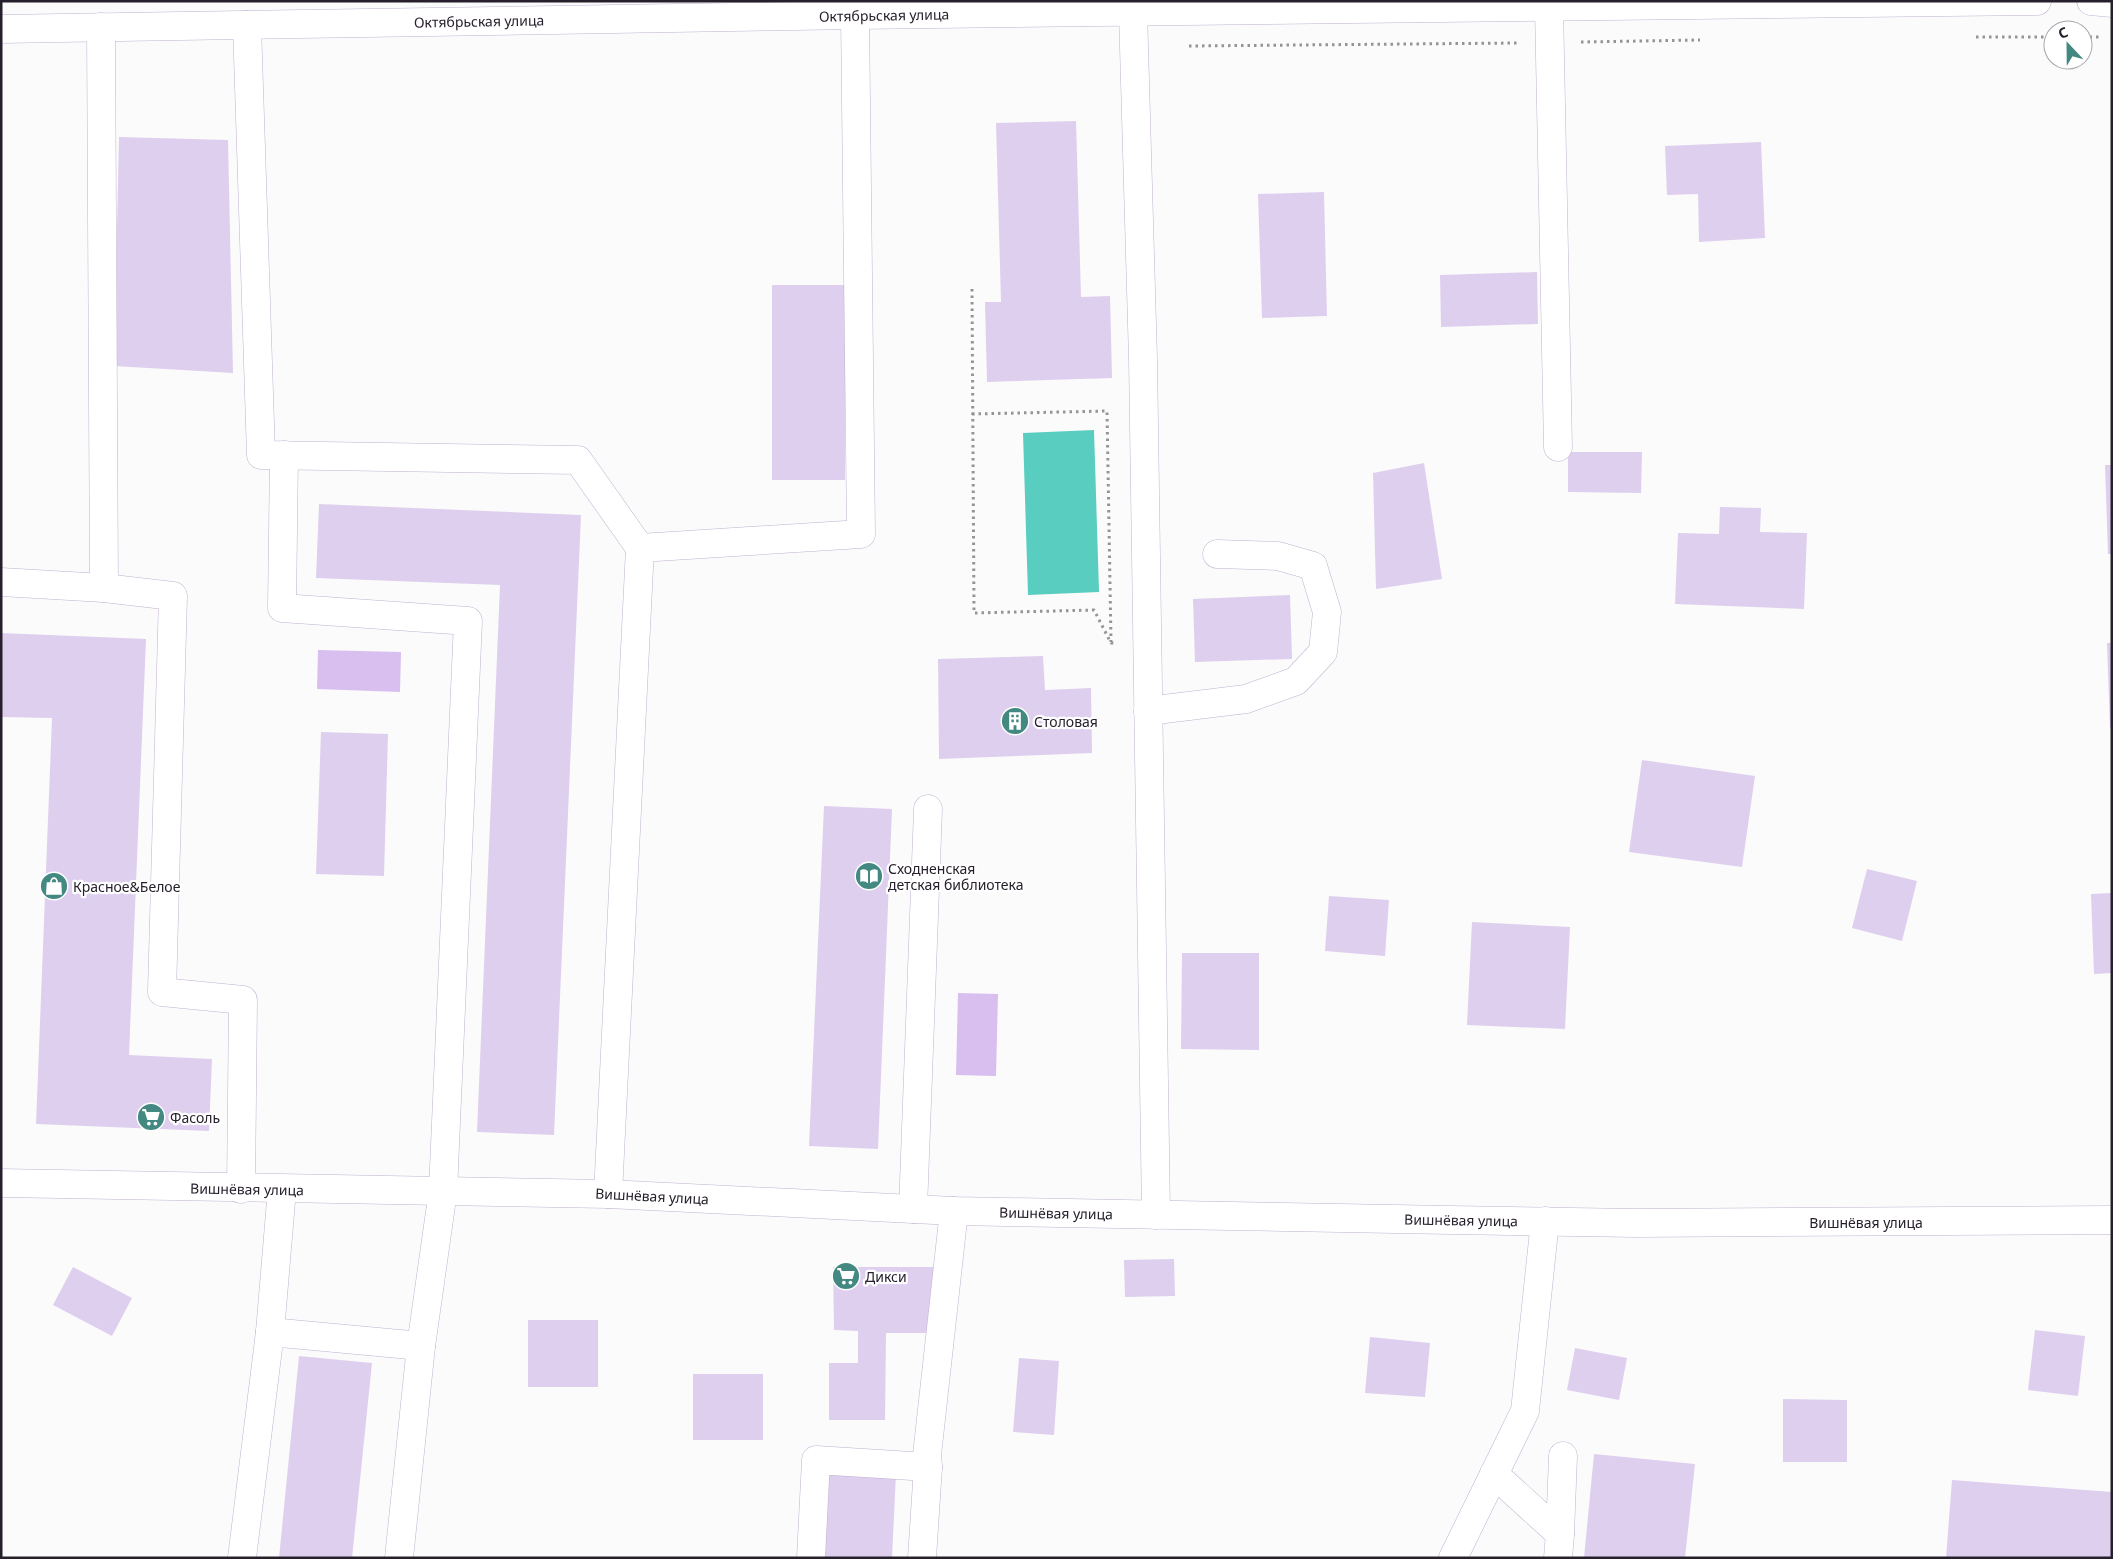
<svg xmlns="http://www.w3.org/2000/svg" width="2113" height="1559" viewBox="0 0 2113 1559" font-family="'Noto Sans',sans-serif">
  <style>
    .green { fill: #d8bff0 }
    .water { fill: #58cdc0 }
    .building { fill: #dfcfef }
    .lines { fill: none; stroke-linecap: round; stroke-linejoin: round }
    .minor-casing { stroke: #c1b1d1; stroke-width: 29 }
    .path { stroke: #969398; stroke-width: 3; stroke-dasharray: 2.5 4; stroke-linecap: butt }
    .minor { stroke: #fff; stroke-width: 28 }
    .labels { text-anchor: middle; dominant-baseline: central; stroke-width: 4.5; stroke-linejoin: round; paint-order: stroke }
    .street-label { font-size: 14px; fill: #27202c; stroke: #fff }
    .poi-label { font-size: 14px; fill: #27202c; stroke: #fff; text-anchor: start }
  </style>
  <rect width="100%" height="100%" fill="#fbfbfb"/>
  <g class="green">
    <path d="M318,650l83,2 -1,40 -83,-3z"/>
    <path d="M958,993l40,1 -2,82 -40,-1z"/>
  </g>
  <path class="water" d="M1094,430l5,162 -71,3 -5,-162z"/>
  <g class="building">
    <path d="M1076,121l5,176 29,-1 2,82 -125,4 -2,-80h16l-5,-179z"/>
    <path d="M119,137l109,3 5,233 -119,-7z"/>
    <path d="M1761,142l4,96 -66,4 -1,-48 -31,1 -2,-49z"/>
    <path d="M1324,192l3,124 -65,2 -4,-124z"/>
    <path d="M1537,272l1,52 -97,3 -1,-52z"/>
    <rect x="772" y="285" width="73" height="195"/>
    <path d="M1568,452h74l-1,41 -73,-1z"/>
    <path d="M1424,463l18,116 -66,10 -3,-116z"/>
    <path d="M2105,465h7v89h-4z"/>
    <path d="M319,504l262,11 -27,620 -77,-3 23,-547 -184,-7z"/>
    <path d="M1720,507l41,1 -1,24 47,1 -3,76 -129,-5 3,-71 41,1z"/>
    <path d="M1290,595l2,64 -97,3 -2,-63z"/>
    <path d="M1,633l145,6 -17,416 83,4 -3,72 -173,-7 16,-406 -51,-1z"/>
    <path d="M2107,643h5v85h-2z"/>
    <path d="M1043,656l2,34 46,-2 1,65 -153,6 -1,-100z"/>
    <path d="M321,732l67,2 -4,142 -68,-2z"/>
    <path d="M1642,760l113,16 -13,91 -113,-15z"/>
    <path d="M824,806l68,3 -14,340 -69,-3z"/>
    <path d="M1867,869l50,12 -15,60 -50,-13z"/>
    <path d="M2112,893v80l-18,1 -3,-80z"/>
    <path d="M1329,896l60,4 -4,56 -60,-5z"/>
    <path d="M1472,922l98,5 -5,102 -98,-4z"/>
    <path d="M1182,953h77v97l-78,-1z"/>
    <path d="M1174,1259l1,37 -50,1 -1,-37z"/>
    <path d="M73,1267l59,31 -20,38 -59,-31z"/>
    <path d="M833,1267h101v66h-48l-1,87h-56v-57h29v-32l-24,-1z"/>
    <rect x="528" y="1320" width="70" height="67"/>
    <path d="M2035,1330l50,6 -7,60 -50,-6z"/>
    <path d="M1370,1337l60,6 -5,54 -60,-4z"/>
    <path d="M1575,1348l52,10 -8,42 -52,-10z"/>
    <path d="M299,1356l73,7 -20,195h-73z"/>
    <path d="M1019,1358l40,3 -5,74 -41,-3z"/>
    <rect x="693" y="1374" width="70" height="66"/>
    <path d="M1783,1399l64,1v62h-64z"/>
    <path d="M1594,1454l101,10 -10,94h-101z"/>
    <path d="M826,1471l70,3 -4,84h-70z"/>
    <path d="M1952,1480l160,12v66h-166z"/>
  </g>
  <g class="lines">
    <defs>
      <g id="minor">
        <path d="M2091,1l21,2"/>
        <path d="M1549,7l9,440"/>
        <path d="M1133,12l10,347 13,856"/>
        <path d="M247,25l14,430 317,5 62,88 221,-14 -6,-519"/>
        <path d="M101,27l3,561"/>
        <path d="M1,29l854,-14 1182,-14"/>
        <path d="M284,455l-2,153 186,13 -25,570 -22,155 -22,212"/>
        <path d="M1,582l103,6 69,8 -11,396 81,8 -2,189"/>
        <path d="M1148,711l98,-12 50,-18 27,-29 4,-40 -14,-46 -35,-10 -61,-2"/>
        <path d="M1,1183l607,11 346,17 496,9 186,3 476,-3"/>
        <path d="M608,1194l32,-646"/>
        <path d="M913,1209l15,-400"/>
        <path d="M270,1332l12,-143"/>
        <path d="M1494,1474l66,60 3,-78"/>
        <path d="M242,1558l28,-226 151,14"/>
        <path d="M811,1558l5,-98 112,7"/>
        <path d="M922,1558l6,-91 -1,-12 27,-244"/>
        <path d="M1453,1558l72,-147 20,-190"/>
        <path d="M1558,1558l2,-24"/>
      </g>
    </defs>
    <use href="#minor" class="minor-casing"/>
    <g class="path">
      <path d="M1976,37h77"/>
      <path d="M2083,37h16"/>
      <path d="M1581,42l119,-2"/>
      <path d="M1189,46l328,-3"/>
      <path d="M972,289l2,324 120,-3 17,33h4"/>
      <path d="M972,414l135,-3 4,231"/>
    </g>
    <use href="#minor" class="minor"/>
  </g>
  <defs>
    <symbol id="building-disc" viewBox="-11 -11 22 22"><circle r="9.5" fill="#438981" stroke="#fff"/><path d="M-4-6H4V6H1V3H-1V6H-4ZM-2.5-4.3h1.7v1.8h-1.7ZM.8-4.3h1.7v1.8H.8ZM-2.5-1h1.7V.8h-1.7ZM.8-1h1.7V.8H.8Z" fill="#fff"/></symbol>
    <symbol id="library-disc" viewBox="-11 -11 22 22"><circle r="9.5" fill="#438981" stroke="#fff"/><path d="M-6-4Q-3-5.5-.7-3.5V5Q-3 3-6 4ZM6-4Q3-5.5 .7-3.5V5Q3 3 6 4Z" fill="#fff"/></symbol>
    <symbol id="shop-disc" viewBox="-11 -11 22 22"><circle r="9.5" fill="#438981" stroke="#fff"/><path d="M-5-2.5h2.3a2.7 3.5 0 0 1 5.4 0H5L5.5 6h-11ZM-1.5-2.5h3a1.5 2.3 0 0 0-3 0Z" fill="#fff"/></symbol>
    <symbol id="supermarket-disc" viewBox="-11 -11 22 22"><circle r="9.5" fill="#438981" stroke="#fff"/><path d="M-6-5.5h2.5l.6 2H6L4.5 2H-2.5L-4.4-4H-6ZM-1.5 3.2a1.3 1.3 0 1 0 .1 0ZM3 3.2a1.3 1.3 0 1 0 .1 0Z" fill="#fff"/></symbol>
  </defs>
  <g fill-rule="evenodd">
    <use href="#building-disc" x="999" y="705" width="32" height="32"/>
    <use href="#library-disc" x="853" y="860" width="32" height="32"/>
    <use href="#shop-disc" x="38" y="870" width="32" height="32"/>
    <use href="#supermarket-disc" x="135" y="1101" width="32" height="32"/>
    <use href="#supermarket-disc" x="830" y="1260" width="32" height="32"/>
  </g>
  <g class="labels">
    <g class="street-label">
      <text transform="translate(884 15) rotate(-1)">Октябрьская улица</text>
      <text transform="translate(479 21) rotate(-1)">Октябрьская улица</text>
      <text transform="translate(247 1189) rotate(1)">Вишнёвая улица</text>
      <text transform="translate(652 1196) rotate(3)">Вишнёвая улица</text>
      <text transform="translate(1056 1213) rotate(1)">Вишнёвая улица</text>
      <text transform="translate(1461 1220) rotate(1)">Вишнёвая улица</text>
      <text x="1866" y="1222">Вишнёвая улица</text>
    </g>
    <g class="poi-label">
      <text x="1034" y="721">Столовая</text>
      <text x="888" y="868">Сходненская<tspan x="888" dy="16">детская библиотека</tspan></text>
      <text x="73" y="886">Красное&amp;Белое</text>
      <text x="170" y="1117">Фасоль</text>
      <text x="865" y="1276">Дикси</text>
    </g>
  </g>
  <rect width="2113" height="1559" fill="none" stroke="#27202c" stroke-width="5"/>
  <g transform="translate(2068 45) rotate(338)"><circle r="24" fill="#ffffff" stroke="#a9a6ab"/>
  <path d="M0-4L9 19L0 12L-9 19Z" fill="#438981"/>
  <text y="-8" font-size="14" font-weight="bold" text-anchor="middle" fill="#27202c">С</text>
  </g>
</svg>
